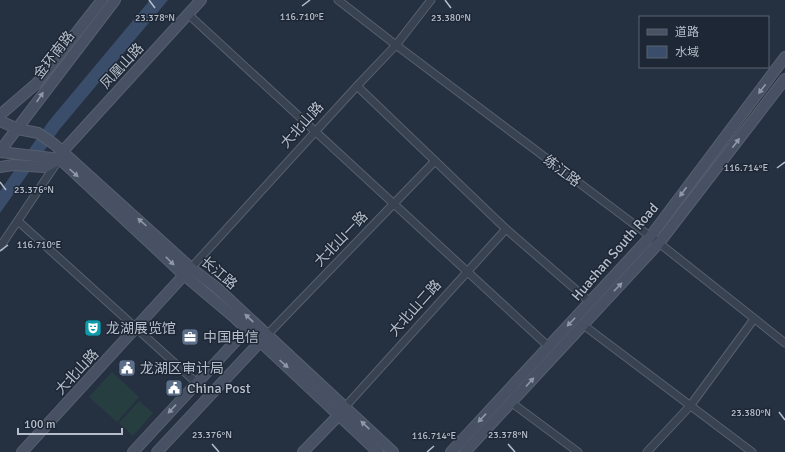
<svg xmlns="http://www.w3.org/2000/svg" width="785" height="452" viewBox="0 0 785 452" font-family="Signika,'Noto Sans SC',sans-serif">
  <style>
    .green { fill: #273e41 }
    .water { fill: #3a4d6a }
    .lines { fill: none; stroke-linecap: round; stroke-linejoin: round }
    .street-casing { stroke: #57606e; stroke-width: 9 }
    .secondary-casing { stroke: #57606e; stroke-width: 12 }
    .street { stroke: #394250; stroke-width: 7 }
    .secondary { stroke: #475163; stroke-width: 10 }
    .oneway { fill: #8f98a7 }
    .ticks { fill: none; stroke: #b6becb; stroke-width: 1.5 }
    .labels { text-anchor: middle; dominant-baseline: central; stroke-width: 3; stroke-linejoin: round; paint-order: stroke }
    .street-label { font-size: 14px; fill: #b6becb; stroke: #1e2735 }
    .poi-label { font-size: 14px; fill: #b6becb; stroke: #1e2735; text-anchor: start }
    .ticks-label { font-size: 10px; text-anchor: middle; fill: #b6becb; stroke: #1e2735; stroke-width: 3; stroke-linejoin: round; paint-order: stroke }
  </style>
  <rect width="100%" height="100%" fill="#253041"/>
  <g class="green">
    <path d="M112,372l27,25 -22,25 -28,-25z"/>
    <path d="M139,401l14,12 -20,23 -14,-13z"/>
  </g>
  <path class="water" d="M150,0h18l-109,130 -59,83v-22l49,-70z"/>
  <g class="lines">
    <defs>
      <g id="street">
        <path d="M338,0l58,45 263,198 126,100"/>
        <path d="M189,15l359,331"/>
        <path d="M357,86l149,143 84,73"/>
        <path d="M18,221l192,174"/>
        <path d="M0,247l58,-86"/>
        <path d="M191,268l166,-182 39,-41 35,-45"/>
        <path d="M582,324l170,128"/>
        <path d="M267,335l168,-174"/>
        <path d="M512,403l66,49"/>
        <path d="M345,407l161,-178"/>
        <path d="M647,452l43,-46 64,-87"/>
      </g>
      <g id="secondary">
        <path d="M0,115l37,-32 65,-83"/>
        <path d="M0,121l18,8 20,4 16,11 137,124 26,20 176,164"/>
        <path d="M0,151l115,-151"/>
        <path d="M63,151l138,-151"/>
        <path d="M0,152l60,7 124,116 51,43 143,134"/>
        <path d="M0,167l13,-2 32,2 15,-8"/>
        <path d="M22,452l162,-177"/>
        <path d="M133,452l113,-122"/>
        <path d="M157,452l103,-110"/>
        <path d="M303,452l36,-37"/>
        <path d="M451,452l199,-215 135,-180"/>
        <path d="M465,452l194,-209 126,-164"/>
      </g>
    </defs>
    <use href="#street" class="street-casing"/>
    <use href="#secondary" class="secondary-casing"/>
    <use href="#street" class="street"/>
    <use href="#secondary" class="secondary"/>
  </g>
  <defs><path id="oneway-solid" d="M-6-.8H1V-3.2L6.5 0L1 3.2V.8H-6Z"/></defs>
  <g class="oneway">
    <use href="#oneway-solid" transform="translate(762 89) rotate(127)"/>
    <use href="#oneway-solid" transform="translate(40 97) rotate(-56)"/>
    <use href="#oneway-solid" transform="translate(736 143) rotate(-53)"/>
    <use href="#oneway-solid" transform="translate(74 173) rotate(42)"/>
    <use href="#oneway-solid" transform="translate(683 192) rotate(127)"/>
    <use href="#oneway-solid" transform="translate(142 222) rotate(-138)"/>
    <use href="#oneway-solid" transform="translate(170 261) rotate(45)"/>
    <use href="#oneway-solid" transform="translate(618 287) rotate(-46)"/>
    <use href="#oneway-solid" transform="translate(249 318) rotate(-137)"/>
    <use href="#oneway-solid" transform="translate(571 322) rotate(134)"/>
    <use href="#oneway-solid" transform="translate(284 364) rotate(42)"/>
    <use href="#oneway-solid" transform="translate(530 382) rotate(-48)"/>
    <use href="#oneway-solid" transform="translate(172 409) rotate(133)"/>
    <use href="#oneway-solid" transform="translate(482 418) rotate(133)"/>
    <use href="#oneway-solid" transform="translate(365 425) rotate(-137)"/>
  </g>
  <path class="ticks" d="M149,0l6,8M445,0l6,8M302,6l8,-6M777,168l8,-6M0,182l6,8M0,251l8,-6M779,412l6,8M212,444l7,8M508,444l7,8M427,452l7,-6"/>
  <defs>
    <symbol id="theatre-square" viewBox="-11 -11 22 22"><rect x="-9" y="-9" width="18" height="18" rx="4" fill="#0f9aa8" stroke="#1e2735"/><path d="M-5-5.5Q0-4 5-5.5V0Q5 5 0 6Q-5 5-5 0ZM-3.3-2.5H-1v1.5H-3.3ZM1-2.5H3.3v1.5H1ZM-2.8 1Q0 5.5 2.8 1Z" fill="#fff"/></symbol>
    <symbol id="office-square" viewBox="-11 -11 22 22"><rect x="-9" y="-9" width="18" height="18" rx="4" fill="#5c6f8a" stroke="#1e2735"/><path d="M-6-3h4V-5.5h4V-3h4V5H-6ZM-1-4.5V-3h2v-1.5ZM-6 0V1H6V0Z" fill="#fff"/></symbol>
    <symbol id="civic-square" viewBox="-11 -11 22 22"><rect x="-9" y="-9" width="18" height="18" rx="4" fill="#5c6f8a" stroke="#1e2735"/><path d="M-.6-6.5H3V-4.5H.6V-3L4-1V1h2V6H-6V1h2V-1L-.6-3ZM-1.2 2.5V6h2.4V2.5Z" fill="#fff"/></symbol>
  </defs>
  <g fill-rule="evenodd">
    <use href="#theatre-square" x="83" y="318" width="20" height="20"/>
    <use href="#office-square" x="180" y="327" width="20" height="20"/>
    <use href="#civic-square" x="117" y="358" width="20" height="20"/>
    <use href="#civic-square" x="164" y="378" width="20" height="20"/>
  </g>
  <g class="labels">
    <g class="street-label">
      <text transform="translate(54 55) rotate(-52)">金环南路</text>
      <text transform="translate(122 66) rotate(-47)">凤凰山路</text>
      <text transform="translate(302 125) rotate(-48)">大北山路</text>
      <text transform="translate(562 171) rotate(37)">练江路</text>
      <text transform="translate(341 239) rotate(-46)">大北山一路</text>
      <text transform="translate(615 252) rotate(-49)">Huashan South Road</text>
      <text transform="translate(219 273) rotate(40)">长江路</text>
      <text transform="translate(415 308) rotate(-48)">大北山二路</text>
      <text transform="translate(77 372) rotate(-47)">大北山路</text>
    </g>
    <g class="poi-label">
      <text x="106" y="328">龙湖展览馆</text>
      <text x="203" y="337">中国电信</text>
      <text x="140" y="368">龙湖区审计局</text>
      <text x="187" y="388">China Post</text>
    </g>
  </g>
  <g class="ticks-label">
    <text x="302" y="20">116.710°E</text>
    <text x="451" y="21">23.380°N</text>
    <text x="155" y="21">23.378°N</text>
    <text x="746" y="171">116.714°E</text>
    <text x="34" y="193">23.376°N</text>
    <text x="39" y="248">116.710°E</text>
    <text x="751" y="416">23.380°N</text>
    <text x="212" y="438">23.376°N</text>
    <text x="508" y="438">23.378°N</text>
    <text x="434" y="439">116.714°E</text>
  </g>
  <rect x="639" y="16" width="130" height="52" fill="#1e2735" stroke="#5b6371"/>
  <rect x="647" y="29" width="20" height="6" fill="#475163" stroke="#5b6371"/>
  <text x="675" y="36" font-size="12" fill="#b6becb">道路</text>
  <rect x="647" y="46" width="20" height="12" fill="#3a4d6a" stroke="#5b6371"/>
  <text x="675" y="56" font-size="12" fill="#b6becb">水域</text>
  <path d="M18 428v6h104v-6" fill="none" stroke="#b6becb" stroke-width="2"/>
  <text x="24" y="428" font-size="12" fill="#b6becb" stroke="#1e2735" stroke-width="3" paint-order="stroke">100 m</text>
</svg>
